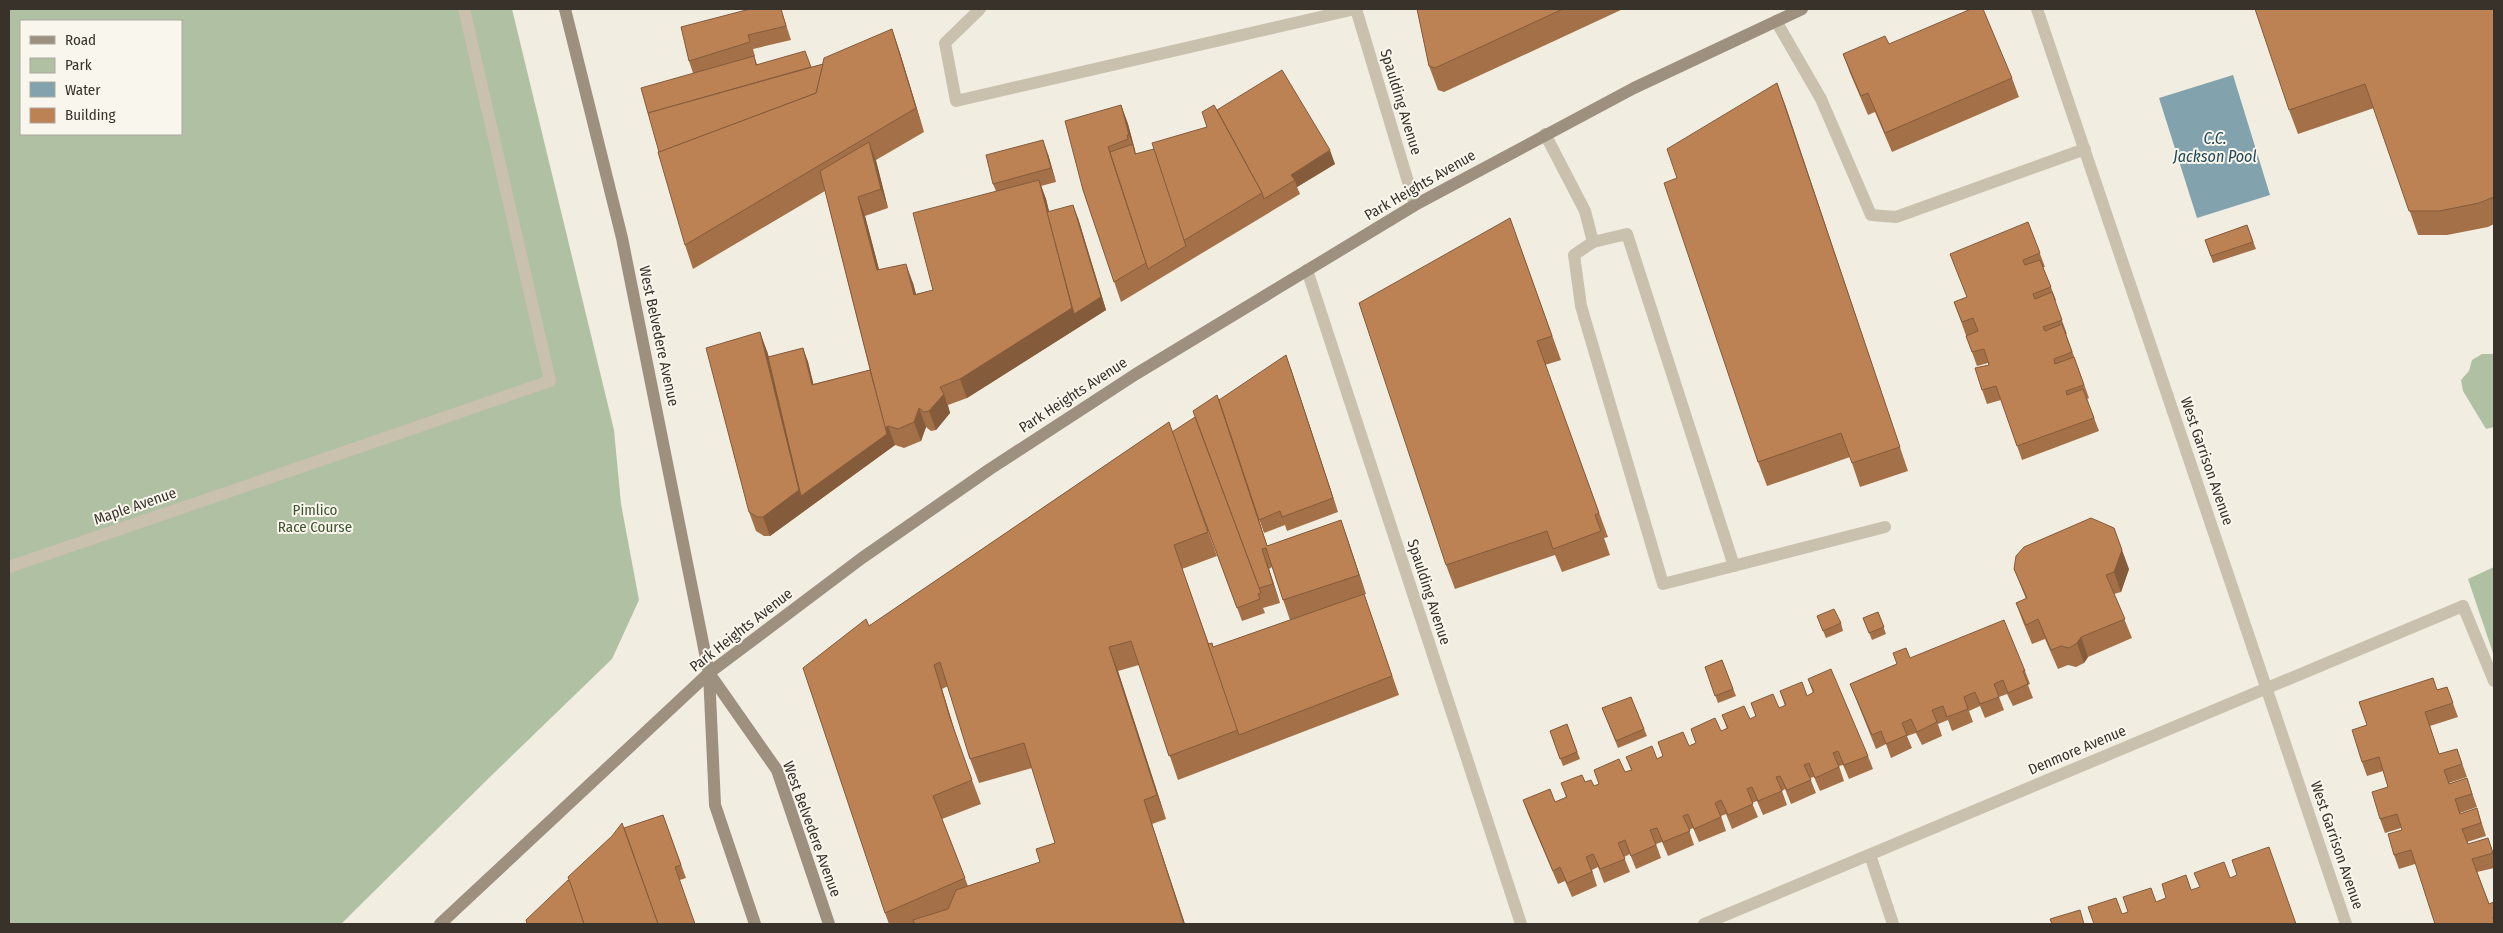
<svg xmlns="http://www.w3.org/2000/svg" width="2503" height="933" viewBox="0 0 2503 933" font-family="'Fira Sans Condensed',sans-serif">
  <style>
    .green { fill: #b0c0a2; fill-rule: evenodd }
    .water { fill: #82a3ad }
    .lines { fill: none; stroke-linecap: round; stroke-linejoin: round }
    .lane { stroke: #c9c0ad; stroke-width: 12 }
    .street { stroke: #c9c0ad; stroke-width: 12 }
    .secondary { stroke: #9d907f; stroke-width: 12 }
    .wall { fill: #a37048; fill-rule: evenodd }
    .shaded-wall { fill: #845b3b }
    .building { fill: #bd8254; stroke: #845b3b }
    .labels { text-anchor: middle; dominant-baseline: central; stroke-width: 4; stroke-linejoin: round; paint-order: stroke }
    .street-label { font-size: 15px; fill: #38322b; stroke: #f9f6ed }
    .park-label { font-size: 15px; fill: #405531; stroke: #f9f6ed }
    .water-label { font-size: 16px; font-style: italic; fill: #234957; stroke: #f9f6ed }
  </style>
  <rect width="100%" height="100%" fill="#f2ede1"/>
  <g class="green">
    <path d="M9,9h503l102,421 7,74 18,96 -27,59 -119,115 -152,150h-332zM21,21h160v113h-160z"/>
    <path d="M2482,354h12v73l-8,2 -23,-38 -2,-11 8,-9 3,-11z"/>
    <path d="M2494,567v89l-26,-77z"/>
  </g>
  <path class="water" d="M2233,75l37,120 -73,23 -38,-120z"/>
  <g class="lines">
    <g class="lane">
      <path d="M980,9l-35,34 11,58 399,-92"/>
      <path d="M1776,21l45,78 50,116 25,2 189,-68"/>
      <path d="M1545,134l40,77 8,31 -19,13 7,51 82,278 222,-57"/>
      <path d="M1593,242l34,-8 107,332"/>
      <path d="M272,477l278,-96 -86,-372"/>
      <path d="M2463,606l31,75"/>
      <path d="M1870,855l23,69"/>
    </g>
    <g class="street">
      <path d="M1356,9l59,196"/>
      <path d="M2037,9l309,915"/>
      <path d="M1307,270l214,654"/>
      <path d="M9,567l263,-90"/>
      <path d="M1704,924l759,-318"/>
    </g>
    <g class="secondary">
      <path d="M565,9l57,229 87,435 6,132 40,119"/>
      <path d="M709,673l68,97 52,154"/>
      <path d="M440,924l269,-251 153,-115 128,-89 146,-95 279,-169 219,-117 168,-79"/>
    </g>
  </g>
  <g class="wall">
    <path d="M750,9h31l10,31 -38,9 2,7h-1l3,8 54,3 12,-3 69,-35 8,24 24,79 -48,28 12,48 -23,8 14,53 34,14 3,11 17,-4 63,-99 -3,-7 55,-30 8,28 -15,4 5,13 3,13 29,6 28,92 -139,88 -19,7 2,8 -14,17 -5,1 -5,-4 -5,14 -17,7 -9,-3 -125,91h-6l-8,-5 -7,-19 18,-161 2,6 34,-9 5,14 5,22 57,-14 -45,-179 -132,78 -8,-24 8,-172 -4,-12z"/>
    <path d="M1417,9h206l-179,83 -6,-2 -9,-24z"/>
    <path d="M2494,9v215l-6,3 -41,8h-29l-44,-127 -76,26 -9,-24z"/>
    <path d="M1889,44l123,34 7,19 -127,55 -17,-40 -7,3 -18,-42 -7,-19z"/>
    <path d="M1777,83l131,388 -48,16 -10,-30 -83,29 -9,-24 -81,-284z"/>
    <path d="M1121,105l7,19 8,30 18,-5 53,-22 10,-17 118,54 -38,23 3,7 -179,108 -38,-112z"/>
    <path d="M1510,218l51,142 -16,5 63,172 -4,1 6,17 -48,17 -7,-17 -100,34 -9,-24z"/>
    <path d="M2028,222l17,45h-2l13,33 -1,1 12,33h-1l23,64 -2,1 12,32 -77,29 -21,-60 -14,4 -6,-17 8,-22 -1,-2 -11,3 -23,-64 13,-5z"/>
    <path d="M2247,225l9,24 -43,14 -8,-23z"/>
    <path d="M1291,369l47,143 -51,19 -2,-6 -21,8 -8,-23 11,36 74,-26 25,74 -76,26 -18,-53 -3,2 11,34 -17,5 2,5 -23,8 -65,-175 42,-45z"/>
    <path d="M1169,422l48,134 -35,13 27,75 4,3 151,-53 35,101 -221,85 -39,-115 -21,6 48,148 -14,5 33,100h-296l-4,-11 -16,-287zM948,686l22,73 9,24 53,-15 23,75 -15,19 -72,24 -26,-67 39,-15 -22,-59 -17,-56z"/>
    <path d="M2014,569h115l-8,23 -7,2 18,44 -44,19 -4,6 -8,4 -8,-2 -10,4 -13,-30 -13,5 -9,-22 -7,-19 10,-4z"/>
    <path d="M1878,612l8,22 -14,6 -9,-22z"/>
    <path d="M1817,616l24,7 2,8 -17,7z"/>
    <path d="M1910,658l115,13 5,13 -2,1 5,13 -20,8 -6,-12 -8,3 5,13 -19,8 -5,-12 -11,5 4,11 -21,9 -4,-11 -10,4 4,12 -20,9 -6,-12 -9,3 5,12 -21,10 -5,-14 -10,5 -26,-65z"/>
    <path d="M1722,660l14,36 -18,7 -13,-36z"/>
    <path d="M2433,678l4,12 10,-3 11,30 -28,9 9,28 18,-5 10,28 -18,6v1l18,-6 10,29 -17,6v1l17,-6 9,28 -19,6 1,2 20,-6 6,19v11l-17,4 12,32 5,-2v22l-79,-60 -16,5 -5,-14 8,-25 -1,-2 -16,5 -5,-14 8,-32 -5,-16 -16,5 -5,-14 5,-37z"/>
    <path d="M1808,679l60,77 5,13 -24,10 -6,-14 -4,1 5,15 -24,10 -6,-14 -4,1 6,15 -25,11 -6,-15 -3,2 5,14 -24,10 -6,-14 -5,2 6,14 -26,12 -6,-15 -5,2 5,15 -27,11 -6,-14 -4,2 5,15 -26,11 -6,-14 -6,2 5,14 -25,11 -6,-15 -6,3 6,15 -26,11 -6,-16 -6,3 5,16 -25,11 -7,-16 -7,3 -30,-70 -5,-14 32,2 11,-5 -5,-14 24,-1 9,4 5,-2 -5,-14 31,2 6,-2 -5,-13 31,2 6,-3 -5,-14 31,4 7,-3 -5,-14 30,2 6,-2 -5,-14 28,4 6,-2 -5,-14 28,5 6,-2 -5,-15 27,5 6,-3z"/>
    <path d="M1631,697l16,39 -29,12 -16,-40z"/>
    <path d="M1567,724l13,35 -17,7 -13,-35z"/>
    <path d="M663,815l23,63 -6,2 -110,2 42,-46 13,-7z"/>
  </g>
  <g class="shaded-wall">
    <path d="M892,29l8,24 24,79 -8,-24z"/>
    <path d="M1777,83l9,24 122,364 -8,-24z"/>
    <path d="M1121,105l7,19 8,30 -7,-19z"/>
    <path d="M1043,140l5,14 8,28 -5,-14z"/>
    <path d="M869,142l7,19 12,47 -7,-19z"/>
    <path d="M1330,150l5,14 -38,23 -2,-7 -4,-5z"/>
    <path d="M1039,180l7,19 29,114 -2,-108 5,13 28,92 -139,88 -7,-19z"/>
    <path d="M858,197l7,19 19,73 -7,-19z"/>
    <path d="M906,264l7,19 8,31 -7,-19z"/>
    <path d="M760,332l7,19 36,144 85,-69 7,19 -125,91 -7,-19z"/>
    <path d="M803,348l5,14 9,36 -5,-13z"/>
    <path d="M1286,355l5,14 47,143 -5,-14z"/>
    <path d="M944,394l6,19 -14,17 -7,-19z"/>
    <path d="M919,408l7,19 -5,14 -7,-19z"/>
    <path d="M1224,414l50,152 -7,-20z"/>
    <path d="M1341,520l7,20 18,54 -7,-19z"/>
    <path d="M2114,528l15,41 -8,23 -7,-20z"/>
    <path d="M1262,549l7,20 11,34 -7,-19z"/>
    <path d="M2081,637l7,20 -4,6 -7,-20z"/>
    <path d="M1109,647l9,24 48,148 -9,-24z"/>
    <path d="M934,665l8,24 17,56 -8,-24z"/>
    <path d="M1144,800l8,24 33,100h-1z"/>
  </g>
  <g class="building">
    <path d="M750,9h31l5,17 -38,9 2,7 -61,19 -8,-34z"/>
    <path d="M1417,9h146l-128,59 -6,-2z"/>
    <path d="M1971,9h12l29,69 -127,55 -17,-40 -7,3 -18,-42 42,-18 4,8z"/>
    <path d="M2255,9h239v188l-15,6 -40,8h-30l-44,-127 -76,26z"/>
    <path d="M892,29l24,79 -231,137 -27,-93 158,-59 8,-35z"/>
    <path d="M805,51l6,16 -163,46 -7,-25 113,-32 2,9z"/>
    <path d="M823,64l-7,29 -157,59 -11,-39z"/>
    <path d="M1282,70l48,80 -39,25 4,5 -31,19 -2,-6 -45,-83z"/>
    <path d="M1777,83l123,364 -48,16 -11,-30 -83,29 -94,-279 13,-5 -10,-29z"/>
    <path d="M1121,105l8,30h-2l1,4 -20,8 38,116 -32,19 -31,-92 -18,-69z"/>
    <path d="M1214,105l48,88 -79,48 -31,-98 55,-16 -5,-15z"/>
    <path d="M1043,140l8,28 -58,16 -7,-29z"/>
    <path d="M869,142l12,47 -23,8 19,73 29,-6 8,31 19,-5 -20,-77 126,-33 33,128 -112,71 -20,8 4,7 -15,17 -5,1 -5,-4 -5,14 -16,7 -10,-3 -3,2 -65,-257z"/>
    <path d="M1130,145h3l2,9 19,-5 32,97 -38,23 -38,-117z"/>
    <path d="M1073,205l28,92 -27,17 -27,-102z"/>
    <path d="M1510,218l42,118 -15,5 62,172 -4,2 6,16 -48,18 -6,-18 -101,34 -87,-262z"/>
    <path d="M2028,222l12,31 -17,7v1l2,4 15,-5 11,27 -18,7 2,5 17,-7 10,28 -19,7 2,4 17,-7 10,28 -18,7 1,5 19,-7 10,28 -18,6 1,4 16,-6 11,29 -77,28 -21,-60 -14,4 -1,-3 -6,-19 14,-3 -5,-16 -12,3 -6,-16 12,-5 -5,-13 -11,4 -8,-20 13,-5 -17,-43z"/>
    <path d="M2247,225l6,17 -42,14 -6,-16z"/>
    <path d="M760,332l39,158 -36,27h-6l-8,-5 -43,-164z"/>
    <path d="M803,348l9,37 58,-15 17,64 -86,62 -33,-139z"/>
    <path d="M1286,355l47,143 -51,19 -2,-6 -21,9 -40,-120z"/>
    <path d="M1217,395l50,151 74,-26 18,55 -76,25 -17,-52 -4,1 11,35 -14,4 -66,-177z"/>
    <path d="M1195,417l66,176 -3,1 2,5 -23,9 -65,-176z"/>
    <path d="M1169,422l39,110 -34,13 64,185 -69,26 -38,-115 -22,6 48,148 -13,5 40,124h-269l-2,-4 35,-11 8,-19 84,-28 -4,-13 19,-6 -31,-100 -54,16 -30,-97 -6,3 17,56 21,59 -39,16 32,82 -80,35 -82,-245 63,-49 3,7z"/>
    <path d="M2091,518l23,10 8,22 -8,22 -8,3 19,44 -44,18 -4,6 -8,5 -8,-2 -10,4 -13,-31 -12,6 -10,-22 11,-5 -13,-29 2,-13 8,-9z"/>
    <path d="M1364,594l28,82 -153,59 -31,-91 4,-1 1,4z"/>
    <path d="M1834,609l7,14 -18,8 -6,-15z"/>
    <path d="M1878,612l6,15 -15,6 -6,-15z"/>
    <path d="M2004,620l21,51h-2l5,13 -20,9 -5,-13 -9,4 5,13 -19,7 -5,-12 -11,5 4,12 -21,8 -4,-11 -11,4 5,12 -20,10 -6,-13 -9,4 5,12 -21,9 -5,-13 -9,4 -22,-51 47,-20 -4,-11 13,-5 4,10z"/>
    <path d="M1722,660l11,29 -18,7 -10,-29z"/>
    <path d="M1831,669l37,87 -24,9 -6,-14 -5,2 6,14 -24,11 -6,-15 -5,2 7,15 -24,10 -7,-14 -4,1 6,14 -24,10 -6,-14 -5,2 6,15 -25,11 -7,-15 -6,3 6,14 -27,12 -6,-15 -5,2 7,15 -27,11 -6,-14 -7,2 6,15 -25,11 -6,-16 -7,3 7,16 -25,10 -7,-15 -7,3 6,15 -25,11 -7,-16 -7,4 -30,-71 27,-11 5,13 12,-5 -6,-14 21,-8 3,7 6,-2 3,6 5,-2 -5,-14 25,-11 6,13 7,-2 -6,-13 26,-11 5,13 6,-3 -5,-14 25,-10 6,14 7,-3 -5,-14 24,-11 6,13 7,-3 -6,-13 22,-9 6,13 6,-3 -5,-13 22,-9 6,14 7,-3 -6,-14 22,-9 5,14 7,-4 -6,-13z"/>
    <path d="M2433,678l4,12 10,-3 6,16 -28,9 14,42 18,-5 5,15 -18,6 5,14 18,-6 5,16 -17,5 5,15 17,-6 4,15 -19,6 6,15 20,-6 5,15 -21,6 17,45 5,-2v15h-1l1,7h-59l-24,-74 -17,5 -6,-21 14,-4 -5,-16 -17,5 -8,-27 16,-5 -9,-30 -17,5 -10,-32 15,-5 -8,-23z"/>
    <path d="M1631,697l13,32 -28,12 -14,-33z"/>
    <path d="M1567,724l10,28 -17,7 -10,-28z"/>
    <path d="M663,815l18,50 -6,2 20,57h-37l-34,-96z"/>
    <path d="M622,823l36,101h-74l-16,-47 44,-41z"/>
    <path d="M2269,847l27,77h-202l-6,-17 28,-9 6,16 6,-2 -5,-15 28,-9 5,14 10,-4 -4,-14 24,-9 5,15 9,-3 -6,-14 30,-11 6,16 7,-3 -5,-15z"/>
    <path d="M568,880l2,2 14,42h-57l-1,-4z"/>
    <path d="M2080,910l4,14h-32l-2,-5z"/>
  </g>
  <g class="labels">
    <g class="street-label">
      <text transform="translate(1401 102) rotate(73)">Spaulding Avenue</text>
      <text transform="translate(1420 185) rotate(-30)">Park Heights Avenue</text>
      <text transform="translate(659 336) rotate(78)">West Belvedere Avenue</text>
      <text transform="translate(1073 395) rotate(-33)">Park Heights Avenue</text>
      <text transform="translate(2207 461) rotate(71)">West Garrison Avenue</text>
      <text transform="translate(135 506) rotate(-19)">Maple Avenue</text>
      <text transform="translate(1429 592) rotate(72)">Spaulding Avenue</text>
      <text transform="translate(741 630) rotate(-38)">Park Heights Avenue</text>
      <text transform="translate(2077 750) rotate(-23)">Denmore Avenue</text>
      <text transform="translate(812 829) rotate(70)">West Belvedere Avenue</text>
      <text transform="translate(2337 845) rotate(71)">West Garrison Avenue</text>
    </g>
    <g class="park-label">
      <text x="315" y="510">Pimlico<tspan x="315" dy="17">Race Course</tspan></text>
    </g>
    <g class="water-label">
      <text x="2215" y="138">C.C.<tspan x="2215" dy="18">Jackson Pool</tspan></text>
    </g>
  </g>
  <rect width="2503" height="933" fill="none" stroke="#38322b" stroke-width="20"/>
  <rect x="20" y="20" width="162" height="115" fill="#f9f6ed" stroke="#aca89f"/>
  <rect x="30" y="36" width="25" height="8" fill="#9d907f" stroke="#aca89f"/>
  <text x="65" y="45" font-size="15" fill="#38322b">Road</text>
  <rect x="30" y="58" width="25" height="15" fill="#b0c0a2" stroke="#aca89f"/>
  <text x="65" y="70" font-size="15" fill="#38322b">Park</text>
  <rect x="30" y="82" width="25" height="15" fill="#82a3ad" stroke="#aca89f"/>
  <text x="65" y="95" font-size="15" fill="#38322b">Water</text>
  <rect x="30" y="108" width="25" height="15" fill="#bd8254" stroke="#aca89f"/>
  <text x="65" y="120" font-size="15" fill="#38322b">Building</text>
</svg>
